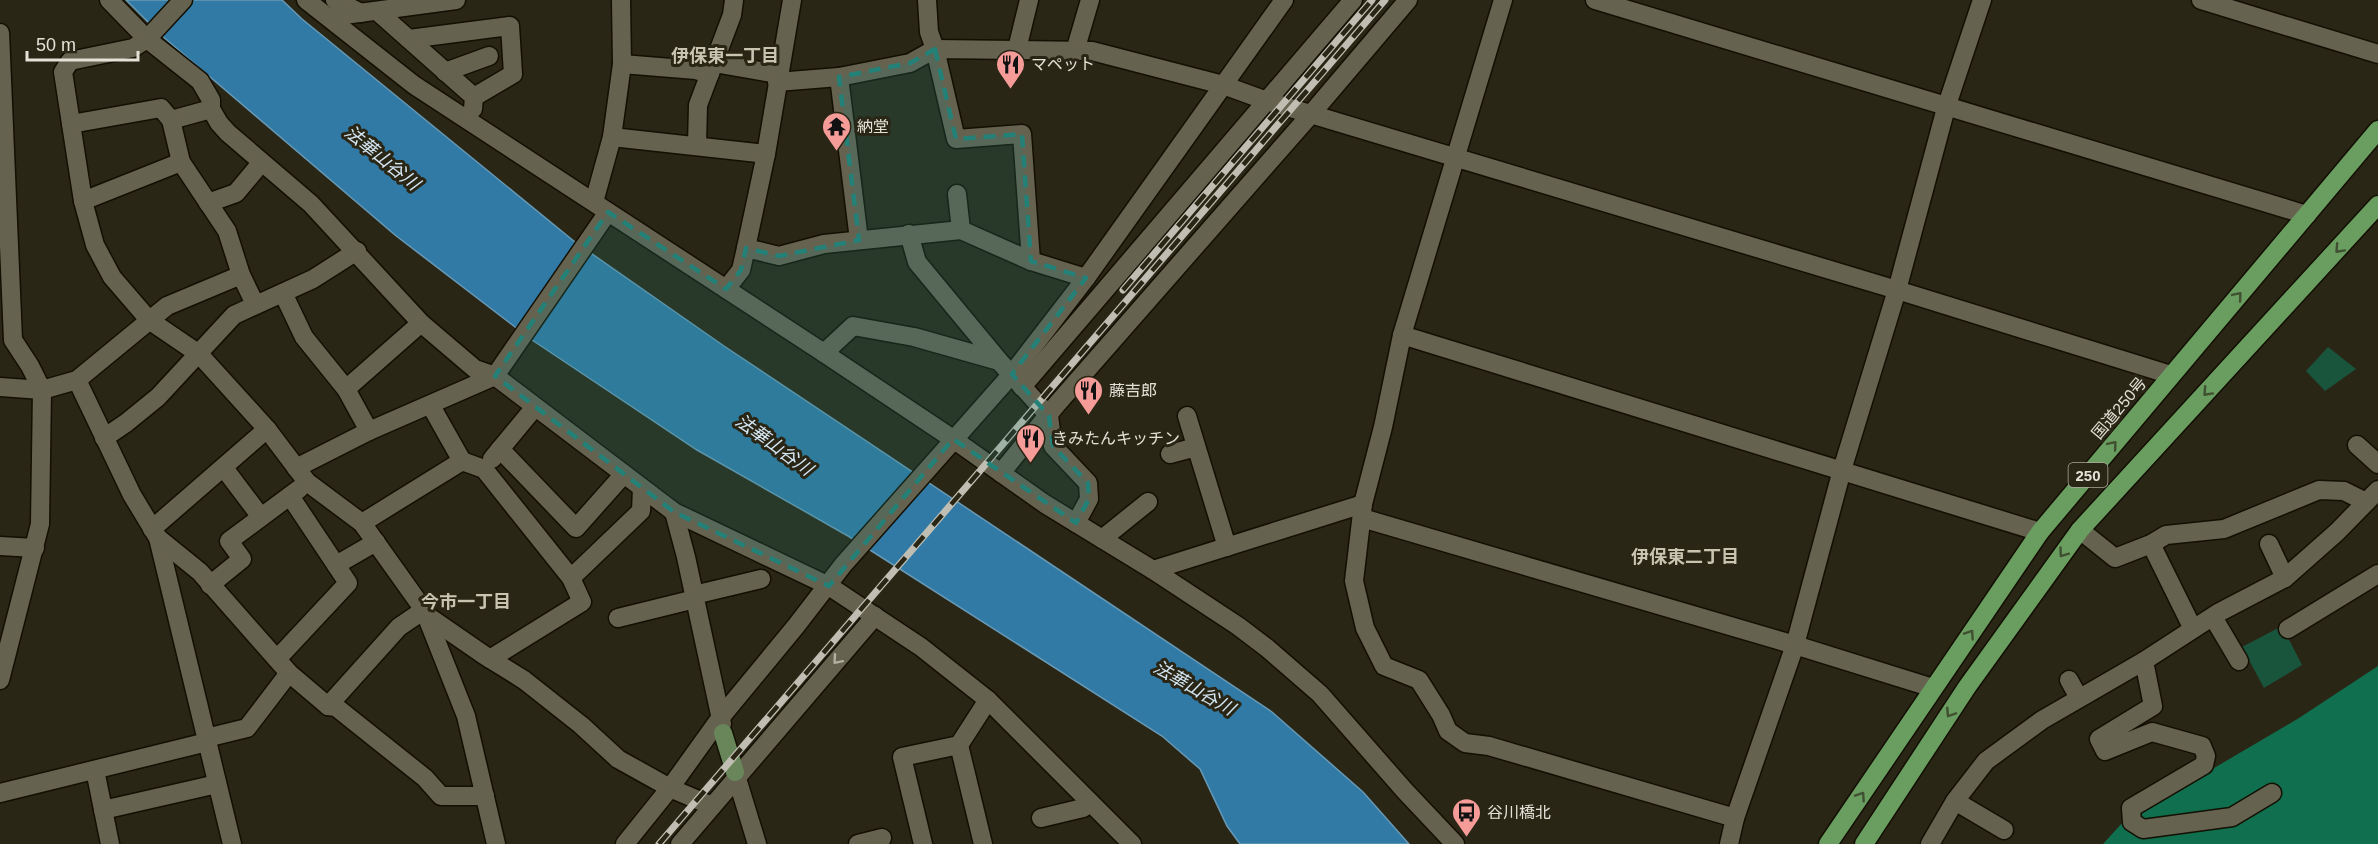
<svg xmlns="http://www.w3.org/2000/svg" width="2378" height="844" viewBox="0 0 2378 844" font-family="Arial,'Noto Sans JP',sans-serif">
  <style>
    .green { fill: #19543d }
    .forest { fill: #0f6f4f }
    .water { fill: #327aa6; stroke: #6799b5; stroke-width: 1.5 }
    .lines { fill: none; stroke-linecap: round; stroke-linejoin: round }
    .minor-casing { stroke: #130f02; stroke-width: 21 }
    .major-casing { stroke: #130f02; stroke-width: 21 }
    .highway-casing { stroke: #130f02; stroke-width: 21 }
    .minor { stroke: #666250; stroke-width: 18 }
    .major { stroke: #68865a; stroke-width: 18 }
    .highway { stroke: #699e60; stroke-width: 18 }
    .rail-casing { stroke: #c0beb2; stroke-width: 7 }
    .rail { stroke: #2a2616; stroke-width: 4.5; stroke-dasharray: 14; stroke-linecap: butt }
    .oneway { stroke: #405030 }
    .oneway2 { stroke: #b2afa1 }
    .marked { fill: #248178; fill-opacity: 0.2; stroke: #248178; stroke-width: 4.5; stroke-dasharray: 12 8; stroke-linejoin: round }
    .labels { text-anchor: middle; dominant-baseline: central; stroke-width: 6; stroke-linejoin: round; paint-order: stroke }
    .shield { fill: #2a2616; stroke: #acaa9d; stroke-width: 1.5 }
    .shield-label { font-size: 15px; font-weight: bold; fill: #e4e2d7 }
    .poi-label { font-size: 16px; fill: #e4e2d7; stroke: #2a2616; text-anchor: start }
    .street-label { font-size: 16px; fill: #e4e2d7; stroke: #2a2616 }
    .neighbourhood-label { font-size: 18px; font-weight: bold; fill: #c8c4b0; stroke: #2a2616 }
    .water-label { font-size: 18px; font-style: italic; fill: #d5e7f4; stroke: #2a2616 }
  </style>
  <rect width="100%" height="100%" fill="#2a2616"/>
  <g class="green">
    <path d="M2328,347l28,22 -31,22 -19,-20z"/>
    <path d="M2282,626l20,39 -38,23 -22,-41z"/>
  </g>
  <path class="forest" d="M2378,666v178h-275l21,-23 175,-103z"/>
  <path class="water" d="M126,0h156l20,19 273,223 149,104 548,366 91,80 46,52h-169l-13,-18 -27,-57 -38,-33 -314,-200 -151,-86 -165,-110 -137,-105 -234,-200z"/>
  <g class="lines">
    <defs>
      <g id="minor">
        <path d="M109,0l38,39 53,42 11,19v9l8,14 9,10 83,71 110,119 54,46 20,7 179,136 155,74 92,61 67,53 144,144"/>
        <path d="M183,0l-36,39 -14,9 -63,13 -7,11 20,129 12,44 17,32 37,43 50,34 68,75 40,53 55,41 62,87 42,106 30,128"/>
        <path d="M306,0l108,85 410,268 129,86 92,65 108,66 85,56 29,22 53,46 85,97 50,53"/>
        <path d="M335,0l26,13"/>
        <path d="M927,0l2,32 6,17 21,90 66,-5 9,127"/>
        <path d="M1503,0l-101,335 -19,92 -20,77 -9,77 11,47 19,38 35,14 22,35 7,16 17,12 24,3 246,72"/>
        <path d="M1595,0l712,215"/>
        <path d="M2201,0l177,54"/>
        <path d="M377,11l97,86 -1,12"/>
        <path d="M329,17l127,-17"/>
        <path d="M0,33l13,307 17,26 12,24 -2,134 -40,156"/>
        <path d="M409,39l101,-13 3,48 -39,23"/>
        <path d="M1017,49l12,-49"/>
        <path d="M1075,51l15,-51"/>
        <path d="M714,63l64,11"/>
        <path d="M622,64l74,6 14,4"/>
        <path d="M445,72l44,-16"/>
        <path d="M839,77l20,163"/>
        <path d="M777,82l62,-5 71,-14 25,-14 157,2 131,34 44,16 630,189 274,85"/>
        <path d="M171,120l40,-11"/>
        <path d="M71,124l90,-16 10,12 10,42 46,69 14,44 14,29"/>
        <path d="M612,137l154,17"/>
        <path d="M697,145l1,-40 34,-90 2,-15"/>
        <path d="M957,194l4,36"/>
        <path d="M83,201l98,-39"/>
        <path d="M594,202l18,-65 10,-73 -1,-64"/>
        <path d="M208,203l28,-10 25,-30"/>
        <path d="M909,234l8,28 82,99"/>
        <path d="M746,248l33,8 45,-12 137,-14 70,31 55,17"/>
        <path d="M726,289l15,-19 5,-22 20,-94 26,-154"/>
        <path d="M283,293l21,44 42,52 23,42"/>
        <path d="M1402,335l638,197"/>
        <path d="M824,353l29,-27 61,11 85,24 50,55 4,30 35,37 1,16 -13,24"/>
        <path d="M77,380l55,115 26,43 74,306"/>
        <path d="M0,387l42,3 35,-10 90,-74 74,-31"/>
        <path d="M1022,387l331,-387"/>
        <path d="M346,389l75,-66"/>
        <path d="M431,406l31,55"/>
        <path d="M1187,416l40,131"/>
        <path d="M104,438l22,-15 32,-26 76,-82 79,-36 44,-28"/>
        <path d="M2357,445l21,19"/>
        <path d="M500,449l76,79 48,-54"/>
        <path d="M1170,454l26,-7"/>
        <path d="M492,459l43,-52"/>
        <path d="M224,468l37,49"/>
        <path d="M296,468l73,-37 126,-55 113,-164"/>
        <path d="M1001,473l56,-69 255,-291 96,-113"/>
        <path d="M674,512l12,45 36,167"/>
        <path d="M1362,518l433,127 138,43"/>
        <path d="M362,523l100,-62 22,8 87,109 11,24 -92,57"/>
        <path d="M152,529l115,-100"/>
        <path d="M2080,530l35,28 36,-14 15,-9 58,-6 95,-39 25,1 22,11"/>
        <path d="M158,538l42,34 89,101 39,33 8,1 89,71 16,18h44"/>
        <path d="M1102,539l46,-37"/>
        <path d="M2151,544l42,85"/>
        <path d="M2269,544l16,34"/>
        <path d="M0,546l35,2"/>
        <path d="M336,565l40,-23"/>
        <path d="M1153,570l210,-66"/>
        <path d="M571,578l70,-67 1,-23"/>
        <path d="M210,585l32,-26 -13,-18 70,-52"/>
        <path d="M694,595l67,-16"/>
        <path d="M426,615l58,40 40,25 57,45 37,34 52,29 42,18"/>
        <path d="M2213,617l26,44"/>
        <path d="M618,618l77,-19"/>
        <path d="M2288,629l90,-55"/>
        <path d="M277,659l71,-76 -58,-87"/>
        <path d="M2144,661l9,45 -54,33 6,12 47,-19 50,14 4,10 -2,9 -73,43 1,14 11,7 89,-12 40,-24"/>
        <path d="M2069,680l10,18"/>
        <path d="M328,706l71,-79 25,-17"/>
        <path d="M206,738l41,-10 42,-55"/>
        <path d="M959,745l24,99"/>
        <path d="M95,770l15,74"/>
        <path d="M735,772l22,72"/>
        <path d="M0,793l207,-51"/>
        <path d="M1955,801l49,29"/>
        <path d="M103,810l114,-26"/>
        <path d="M1041,818l42,-10 7,-6"/>
        <path d="M625,844l45,-56 51,-71 75,-91 47,-61 169,-191 74,-96 198,-278"/>
        <path d="M680,844l195,-228"/>
        <path d="M858,844l24,-6"/>
        <path d="M923,844l-21,-87 57,-12 29,-45"/>
        <path d="M1729,844l6,-26 60,-173 47,-175 55,-180 49,-182 36,-108"/>
        <path d="M1930,844l25,-43 31,-40 56,-41 102,-59 74,-48 67,-35 52,-46 41,-42"/>
      </g>
      <path id="major" d="M723,733l12,39"/>
      <g id="highway">
        <path d="M1828,844l212,-312 338,-402"/>
        <path d="M1864,844l103,-157 113,-157 298,-325"/>
      </g>
    </defs>
    <use href="#minor" class="minor-casing"/>
    <use href="#major" class="major-casing"/>
    <use href="#highway" class="highway-casing"/>
    <use href="#minor" class="minor"/>
    <use href="#major" class="major"/>
    <use href="#highway" class="highway"/>
    <defs>
      <g id="rail">
        <path d="M1123,290l249,-290"/>
        <path d="M659,844l726,-844"/>
      </g>
    </defs>
    <use href="#rail" class="rail-casing"/>
    <use href="#rail" class="rail"/>
  </g>
  <defs><path id="oneway-chevron" d="M-2-3.5L2.5 0L-2 3.5" fill="none" stroke-width="1.6" stroke-linecap="round" stroke-linejoin="round" transform="scale(1.5)"/></defs>
  <g class="oneway">
    <use href="#oneway-chevron" transform="translate(2339 249) rotate(133)"/>
    <use href="#oneway-chevron" transform="translate(2238 296) rotate(-50)"/>
    <use href="#oneway-chevron" transform="translate(2207 392) rotate(133)"/>
    <use href="#oneway-chevron" transform="translate(2113 445) rotate(-50)"/>
    <use href="#oneway-chevron" transform="translate(2063 553) rotate(126)"/>
    <use href="#oneway-chevron" transform="translate(1970 634) rotate(-56)"/>
    <use href="#oneway-chevron" transform="translate(1950 713) rotate(123)"/>
    <use href="#oneway-chevron" transform="translate(1861 796) rotate(-56)"/>
  </g>
  <use class="oneway2" href="#oneway-chevron" transform="translate(837 660) rotate(131)"/>
  <path class="marked" d="M935,49l21,90 66,-5 9,127 55,17 -74,96 37,42 4,30 35,37 1,16 -13,24 -123,-84 -124,147 -155,-74 -179,-136 113,-164 118,77 15,-19 5,-22 33,8 80,-16 -20,-163 71,-14z"/>
  <defs>
    <symbol id="restaurant-pin" viewBox="-11 -11 22 30"><path d="M0 17L-7.5 6A9.5 9.5 0 1 1 7.5 6Z" fill="#f59b98" stroke="#2a2616"/><path d="M-5-6h1v4h1v-4h1v4h1v-4h1v5L-1.5 .5V6h-2V.5L-5-1ZM5-6V6H3V1.5H1.5Q1.5-4 5-6Z" fill="#111"/></symbol>
    <symbol id="temple-pin" viewBox="-11 -11 22 30"><path d="M0 17L-7.5 6A9.5 9.5 0 1 1 7.5 6Z" fill="#f59b98" stroke="#2a2616"/><path d="M0-6L5-2H3V0L6.5 2.5H4V6H1.5V3h-3V6H-4V2.5H-6.5L-3 0V-2H-5Z" fill="#111"/></symbol>
    <symbol id="bus-pin" viewBox="-11 -11 22 30"><path d="M0 17L-7.5 6A9.5 9.5 0 1 1 7.5 6Z" fill="#f59b98" stroke="#2a2616"/><path d="M-5-6H5V4H4V6H2V4H-2V6H-4V4H-5ZM-3.5-4V0h7V-4ZM-3.5 1.2v1.5H-2V1.2ZM2 1.2v1.5H3.5V1.2Z" fill="#111"/></symbol>
  </defs>
  <g fill-rule="evenodd">
    <use href="#restaurant-pin" x="994" y="48" width="33" height="45"/>
    <use href="#temple-pin" x="820" y="110" width="33" height="45"/>
    <use href="#restaurant-pin" x="1072" y="374" width="33" height="45"/>
    <use href="#restaurant-pin" x="1014" y="422" width="33" height="45"/>
    <use href="#bus-pin" x="1450" y="796" width="33" height="45"/>
  </g>
  <g class="labels">
    <rect class="shield" x="2068.5" y="463" width="39" height="24" rx="4.5"/>
    <g class="shield-label">
      <text x="2088" y="475">250</text>
    </g>
    <g class="poi-label">
      <text x="1031" y="64">マペット</text>
      <text x="857" y="126">納堂</text>
      <text x="1109" y="390">藤吉郎</text>
      <text x="1052" y="438">きみたんキッチン</text>
      <text x="1487" y="812">谷川橋北</text>
    </g>
    <g class="street-label">
      <text transform="translate(2119 408) rotate(-50)">国道250号</text>
    </g>
    <g class="neighbourhood-label">
      <text x="725" y="56">伊保東一丁目</text>
      <text x="1685" y="557">伊保東二丁目</text>
      <text x="466" y="602">今市一丁目</text>
    </g>
    <g class="water-label">
      <text transform="translate(382 158) rotate(39)">法華山谷川</text>
      <text transform="translate(774 445) rotate(36)">法華山谷川</text>
      <text transform="translate(1194 688) rotate(30)">法華山谷川</text>
    </g>
  </g>
  <path d="M27 51v9h111v-9" fill="none" stroke="#e4e2d7" stroke-width="3"/>
  <text x="36" y="51" font-size="18" fill="#e4e2d7" stroke="#2a2616" stroke-width="4.5" paint-order="stroke">50 m</text>
</svg>
